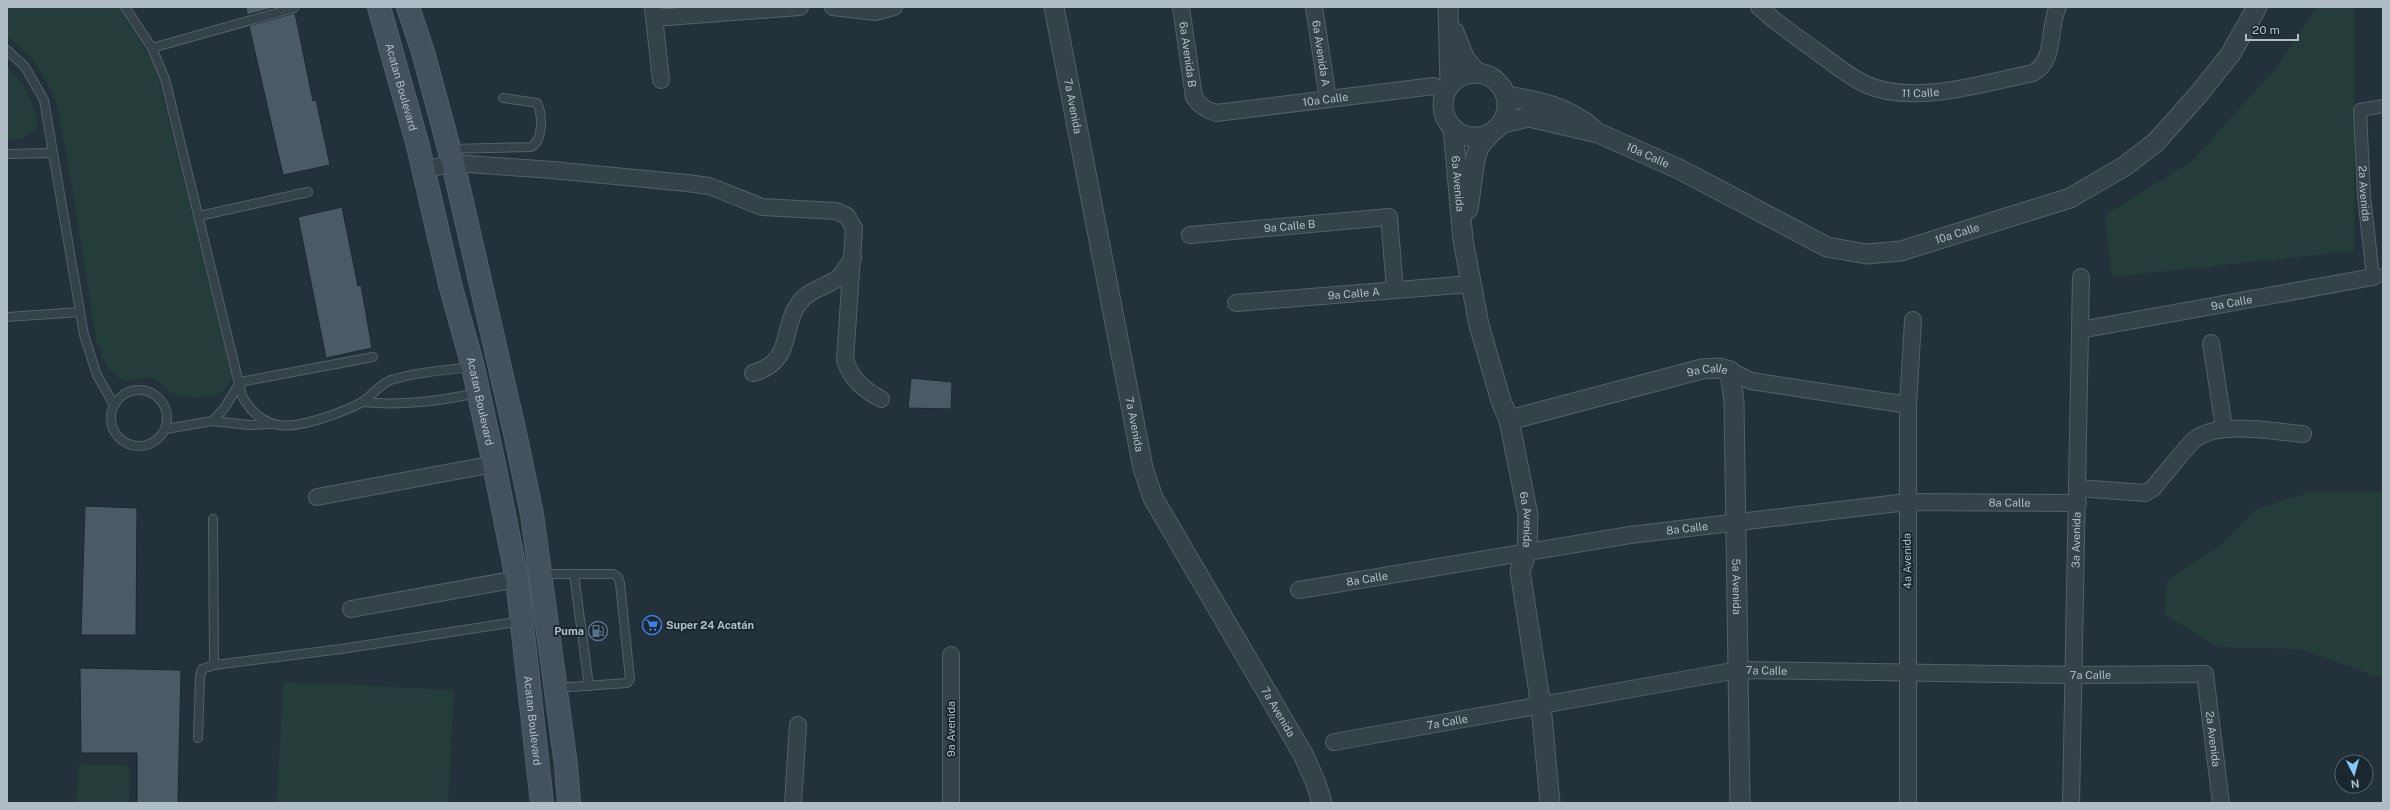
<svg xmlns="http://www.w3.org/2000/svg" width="2390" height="810" viewBox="0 0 2390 810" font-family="'Public Sans',sans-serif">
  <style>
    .green { fill: #253d3a }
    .building { fill: #4a5b65; stroke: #1d2931 }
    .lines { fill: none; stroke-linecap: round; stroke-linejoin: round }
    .service-casing { stroke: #546068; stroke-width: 10 }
    .pedestrian-casing { stroke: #546068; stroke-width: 14 }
    .minor-casing { stroke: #546068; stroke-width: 18 }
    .tertiary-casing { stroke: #546068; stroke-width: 21 }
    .secondary-casing { stroke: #546068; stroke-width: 24 }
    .service { stroke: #36424a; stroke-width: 8 }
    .pedestrian { stroke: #36424a; stroke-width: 12 }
    .minor { stroke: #36424a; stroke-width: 16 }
    .tertiary { stroke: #36424a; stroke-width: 19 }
    .secondary { stroke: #44525d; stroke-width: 22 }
    .labels { text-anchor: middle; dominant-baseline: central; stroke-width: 4; stroke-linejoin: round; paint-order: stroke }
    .street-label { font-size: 11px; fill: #b1bdc6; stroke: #1b272f }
    .poi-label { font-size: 11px; font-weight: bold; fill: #b1bdc6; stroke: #1b272f; text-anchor: start }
  </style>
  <rect width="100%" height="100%" fill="#22313a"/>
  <g class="green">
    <path d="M7,7h111l36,56 78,307c1,9 -2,13 -7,19 -12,12 -42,10 -56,2 -7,-5 -11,-11 -20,-13 -9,-2 -16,3 -24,3 -17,-7 -22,-22 -28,-38l-32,-198 -8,-39 -6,-16 -18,-31 -26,-23z"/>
    <path d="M2317,7h37v244l-242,26 -7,-62 87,-54 84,-93z"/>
    <path d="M7,67c17,16 30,38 30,62l-15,9 -15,3z"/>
    <path d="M2311,492h72v184h-7l-77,-27 -82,-2 -53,-33 3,-34 50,-32 40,-39z"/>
    <path d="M283,682l171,8 -6,113h-171z"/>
    <path d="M79,765l51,1 -1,37h-52z"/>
  </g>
  <g class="building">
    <path d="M246,7h31l-30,8z"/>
    <path d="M295,13l18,88 3,-1 14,65 -47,10 -34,-149z"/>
    <path d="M342,207l16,79 3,-1 11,63 -46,10 -28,-141z"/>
    <path d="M911,378l41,4 -1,27 -43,-1z"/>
    <path d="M85,506l52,2 -1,127h-55z"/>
    <path d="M80,668l101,2 -3,133h-41v-50h-56z"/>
  </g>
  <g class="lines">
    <defs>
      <g id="service">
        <path d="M125,7l27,41 13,31 77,317c21,38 51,33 87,20 11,-4 24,-8 33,-14 10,-6 19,-19 29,-22 26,-8 55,-10 82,-13"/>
        <path d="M152,48l142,-40"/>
        <path d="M7,50l18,17 19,33 40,235 13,40 17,30"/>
        <path d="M450,149l81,-2c12,-6 12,-32 6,-44l-34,-5"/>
        <path d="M7,154l45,-1"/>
        <path d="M199,216l109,-24"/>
        <path d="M7,317l73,-5"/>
        <path d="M240,382l133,-25"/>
        <circle cx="139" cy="418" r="28"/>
        <path d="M362,402c40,4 77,-1 116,-9"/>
        <path d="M212,421l12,-12 16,-27"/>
        <path d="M166,429l46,-8 37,4 21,-1"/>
        <path d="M213,519l1,146"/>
        <path d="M542,574h71l5,3 2,6 10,96 -3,4 -71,5"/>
        <path d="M574,574l15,112"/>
        <path d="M198,738l2,-61 2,-8 12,-4 127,-16 181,-28"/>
      </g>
      <g id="pedestrian">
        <path id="s1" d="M2383,106l-23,4 4,86 9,81 10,-2"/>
      </g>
      <g id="minor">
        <path d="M833,7l42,5 19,-5"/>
        <path id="s2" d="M1181,7l13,90c6,9 12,13 22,16l218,-27"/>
        <path id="s3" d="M1314,7l14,92"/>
        <path id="s4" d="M1759,7c16,15 35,28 53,41 17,12 34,27 53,36 47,22 119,-1 168,-11 24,-14 14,-44 25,-66"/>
        <path d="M653,8l8,72"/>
        <path d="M654,18l146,-11"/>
        <path d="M424,170l29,-7 99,7 135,13 22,3 53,21 74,4 11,5 7,12 -9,132c7,20 18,29 36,39"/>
        <path id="s5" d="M1190,235l199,-18 6,72"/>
        <path id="s6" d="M1236,303l235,-19"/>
        <path id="s7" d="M2080,330l293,-53"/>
        <path d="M2211,343l13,85"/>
        <path d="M1730,371l21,10 157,24"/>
        <path d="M753,373c42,-12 27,-44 46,-70 9,-13 27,-16 39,-25 5,-5 10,-13 15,-20"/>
        <path d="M2078,488l67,5 7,-4c14,-15 27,-34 42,-49 23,-20 80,-8 109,-6"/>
        <path d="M317,497l177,-33"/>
        <path id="s8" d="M1299,590l331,-55 277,-33 171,1"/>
        <path d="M351,609l166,-30"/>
        <path id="s9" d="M1334,742l404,-72 336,5 131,-1 16,129"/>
        <path d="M793,803l5,-78"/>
        <path d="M951,803v-148"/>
        <path d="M1908,803v-398l5,-85"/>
        <path id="s10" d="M2071,803l10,-526"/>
      </g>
      <g id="tertiary">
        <path id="s11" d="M1054,7l89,461 10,30 150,256 13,29 6,20"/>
        <path d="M1448,7l2,78"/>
        <path d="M1454,32l11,27 12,14"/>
        <circle cx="1475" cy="105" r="32"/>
        <path d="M1506,96c32,5 63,11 88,34"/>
        <path id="s12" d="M1502,123l27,-6 69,16 81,36 148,78 40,7 34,-3 169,-53 55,-32 31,-24 41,-46 33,-41 27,-48"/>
        <path id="s13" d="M1453,128l10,112 16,85 22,76 8,19 19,95 -1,36 -7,20 21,135 9,97"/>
        <path d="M1468,209l7,-49 4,-13 12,-14"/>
        <path id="s14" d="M1509,420l193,-51 17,-1 11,3 4,31 6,401"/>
      </g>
      <g id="secondary">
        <path id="s15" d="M379,7l39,139 32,138 23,83 21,97 23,115 25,224"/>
        <path d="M408,7l15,45 30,111 62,270 17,81 34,251 3,38"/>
      </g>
    </defs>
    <use href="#service" class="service-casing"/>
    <use href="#pedestrian" class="pedestrian-casing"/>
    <use href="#minor" class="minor-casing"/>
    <use href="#tertiary" class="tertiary-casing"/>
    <use href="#secondary" class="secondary-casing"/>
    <use href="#service" class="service"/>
    <use href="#pedestrian" class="pedestrian"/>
    <use href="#minor" class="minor"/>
    <use href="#tertiary" class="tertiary"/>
    <use href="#secondary" class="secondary"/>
  </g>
  <defs>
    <symbol id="supermarket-ring" viewBox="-11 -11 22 22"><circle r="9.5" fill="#1b272f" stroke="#3f7fe0" stroke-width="1.5"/><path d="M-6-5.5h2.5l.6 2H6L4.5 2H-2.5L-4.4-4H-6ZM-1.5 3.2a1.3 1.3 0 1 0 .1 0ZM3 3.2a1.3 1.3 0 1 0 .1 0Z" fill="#3f7fe0"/></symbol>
    <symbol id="fuel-ring" viewBox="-11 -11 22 22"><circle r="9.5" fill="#1b272f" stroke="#5c6f8a" stroke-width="1.5"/><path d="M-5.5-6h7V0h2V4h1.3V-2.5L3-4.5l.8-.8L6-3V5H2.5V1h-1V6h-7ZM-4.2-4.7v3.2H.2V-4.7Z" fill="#5c6f8a"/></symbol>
  </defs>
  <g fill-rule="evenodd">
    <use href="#supermarket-ring" x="641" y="614" width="22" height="22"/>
    <use href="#fuel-ring" x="587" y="620" width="22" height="22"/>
  </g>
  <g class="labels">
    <g class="street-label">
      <text stroke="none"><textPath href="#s3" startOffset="47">6a Avenida A</textPath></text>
      <text stroke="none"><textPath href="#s2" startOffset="48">6a Avenida B</textPath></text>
      <text stroke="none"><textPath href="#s15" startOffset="83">Acatan Boulevard</textPath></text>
      <text stroke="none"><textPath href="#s4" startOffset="188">11 Calle</textPath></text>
      <text stroke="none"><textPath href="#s2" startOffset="229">10a Calle</textPath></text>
      <text stroke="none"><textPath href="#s11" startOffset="101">7a Avenida</textPath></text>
      <text stroke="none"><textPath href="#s12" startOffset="153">10a Calle</textPath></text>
      <text stroke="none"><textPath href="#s13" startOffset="56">6a Avenida</textPath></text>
      <text stroke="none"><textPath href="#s1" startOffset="107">2a Avenida</textPath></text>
      <text stroke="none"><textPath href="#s5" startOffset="100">9a Calle B</textPath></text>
      <text stroke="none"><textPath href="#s12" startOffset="488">10a Calle</textPath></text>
      <text stroke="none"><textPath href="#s6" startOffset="118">9a Calle A</textPath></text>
      <text stroke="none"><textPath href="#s7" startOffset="154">9a Calle</textPath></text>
      <text stroke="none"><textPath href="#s14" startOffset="205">9a Calle</textPath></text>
      <text stroke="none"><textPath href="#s15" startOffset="407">Acatan Boulevard</textPath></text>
      <text stroke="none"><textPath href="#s11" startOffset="425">7a Avenida</textPath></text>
      <text stroke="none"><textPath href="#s8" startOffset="717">8a Calle</textPath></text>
      <text stroke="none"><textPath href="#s13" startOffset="400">6a Avenida</textPath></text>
      <text stroke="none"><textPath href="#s8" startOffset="393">8a Calle</textPath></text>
      <text stroke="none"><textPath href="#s10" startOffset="263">3a Avenida</textPath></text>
      <text transform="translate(1907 561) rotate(-91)">4a Avenida</text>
      <text stroke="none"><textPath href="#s8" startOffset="69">8a Calle</textPath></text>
      <text stroke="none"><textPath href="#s14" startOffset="444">5a Avenida</textPath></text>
      <text stroke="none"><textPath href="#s9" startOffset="439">7a Calle</textPath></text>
      <text stroke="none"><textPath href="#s9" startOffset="763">7a Calle</textPath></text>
      <text stroke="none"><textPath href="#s11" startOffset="749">7a Avenida</textPath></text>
      <text stroke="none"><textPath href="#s15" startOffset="731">Acatan Boulevard</textPath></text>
      <text stroke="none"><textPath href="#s9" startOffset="115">7a Calle</textPath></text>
      <text transform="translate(951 729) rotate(-90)">9a Avenida</text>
      <text stroke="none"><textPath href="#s9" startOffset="943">2a Avenida</textPath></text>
    </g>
    <g class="poi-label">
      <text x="666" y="625">Super 24 Acatán</text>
      <text x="584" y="631" text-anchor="end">Puma</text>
    </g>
  </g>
  <rect width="2390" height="810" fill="none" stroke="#b1bdc6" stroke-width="16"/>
  <g transform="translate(2354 774) rotate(174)"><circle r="19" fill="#1b272f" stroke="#57636b"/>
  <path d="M0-3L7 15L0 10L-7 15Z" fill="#85c8f6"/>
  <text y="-6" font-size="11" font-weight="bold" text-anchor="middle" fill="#b1bdc6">N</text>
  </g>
  <path d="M2246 34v6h52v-6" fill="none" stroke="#b1bdc6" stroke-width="2"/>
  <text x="2252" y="34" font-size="12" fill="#b1bdc6" stroke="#1b272f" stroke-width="3" paint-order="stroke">20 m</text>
</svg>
